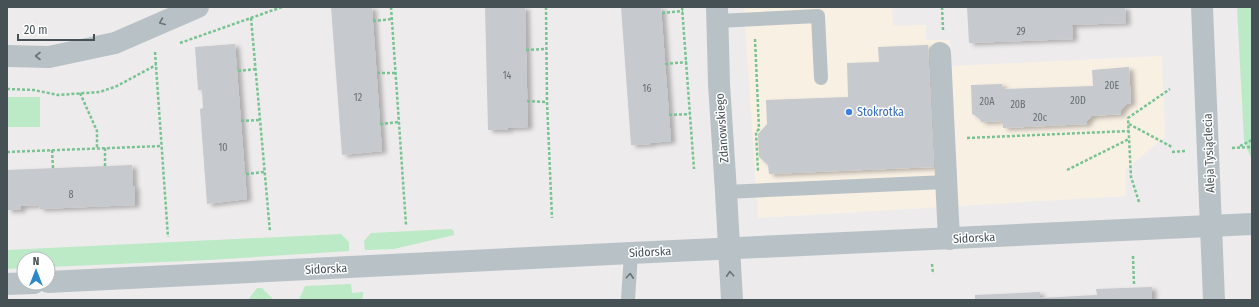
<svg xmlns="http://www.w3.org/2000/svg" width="1259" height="307" viewBox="0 0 1259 307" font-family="'Fira Sans Condensed',sans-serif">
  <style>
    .commercial { fill: #f9f0e4 }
    .green { fill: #bce9c6 }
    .building { fill: #c6c9cd; filter: url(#shadow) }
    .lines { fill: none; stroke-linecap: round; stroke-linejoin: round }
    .path { stroke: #78c392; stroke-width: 2.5; stroke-dasharray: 3 2; stroke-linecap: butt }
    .service { stroke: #b8c2c6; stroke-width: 14 }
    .minor { stroke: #b8c2c6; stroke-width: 22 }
    .tertiary { stroke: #b8c2c6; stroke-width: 22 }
    .oneway { stroke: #687378 }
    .shop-dot { fill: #3f7fe0; stroke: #fff; stroke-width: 1.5 }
    .labels { text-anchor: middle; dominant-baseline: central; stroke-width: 3; stroke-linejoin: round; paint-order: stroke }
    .number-label { font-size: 10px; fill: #666f74 }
    .shop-label { font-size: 12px; fill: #366cbe; stroke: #fff; text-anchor: start }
    .street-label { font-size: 12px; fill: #465156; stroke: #fff }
  </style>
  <defs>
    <filter id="shadow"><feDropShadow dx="4.5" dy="2.5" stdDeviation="2" flood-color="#0004"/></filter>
  </defs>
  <rect width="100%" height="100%" fill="#eeebec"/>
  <path class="commercial" d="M744,7h148l1,19 33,-1v15h24l1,26 211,-10 3,81 -40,33 1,26 -368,22z"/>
  <g class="green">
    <path d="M1237,7h15v151l-2,-2 -6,-16z"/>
    <rect x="7" y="97" width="33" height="30"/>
    <path d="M451,229l3,2v4l-60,14 -29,1 -1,-9 7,-8z"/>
    <path d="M341,234l8,8v9l-140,9 -161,7v-8h-24v9l-17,1v-19z"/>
    <path d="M351,284l1,9 11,-1v5l-2,3h-62l6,-14z"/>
    <path d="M257,288h5l12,12h-26z"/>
  </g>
  <g class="building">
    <path d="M331,7h41l10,144 -40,4z"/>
    <path d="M485,7h40l3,120 -20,1v2h-20z"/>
    <path d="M621,7h40l10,134 -20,2v1l-20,1z"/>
    <path d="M967,7h158l1,16 -54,2 1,14 -104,4z"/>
    <path d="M235,44l12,155 -40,5 -7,-95 3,-1 -1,-18h-4l-3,-43z"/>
    <path d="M928,45l6,122 -165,7 -1,-9 -9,-8 -1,-23 9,-10 -1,-24 82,-3 -1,-34 32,-1 -1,-15z"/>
    <path d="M1129,67l2,36 -4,1 -6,6v4l-29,2 -5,5v3l-84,4v-7l-22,1v-2l-7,-5 -2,-1 -1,-29 31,-1 1,5 90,-3 -1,-16z"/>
    <path d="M132,165l1,21h2v19l-95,4 -1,-4 -18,1v4h-14v-40z"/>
    <path d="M1152,287v13h-177v-5l65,-3v6l57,-3 -1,-6z"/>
  </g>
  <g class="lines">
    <g class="path">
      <path d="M391,7l15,218"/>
      <path d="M546,7l1,95 5,116"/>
      <path d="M682,7l12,162"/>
      <path d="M942,7l1,23"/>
      <path d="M662,13l21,-2"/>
      <path d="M251,18l19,214"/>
      <path d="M373,21l19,-2"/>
      <path d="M755,39l4,90 -3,3 2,39"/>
      <path d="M180,43l102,-36"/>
      <path d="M526,50l20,-1"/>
      <path d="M155,52l13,185"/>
      <path d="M665,64l22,-2"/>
      <path d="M238,71l18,-2"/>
      <path d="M377,73h18"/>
      <path d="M7,89l27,1 24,5 42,-3 17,-6 39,-21"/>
      <path d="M80,93l17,38v17"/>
      <path d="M527,101l20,1"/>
      <path d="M669,115l21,-1"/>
      <path d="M241,121l19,-1"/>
      <path d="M380,124l19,-2"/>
      <path d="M1129,124l43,23"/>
      <path d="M967,138l162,-7"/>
      <path d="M1240,146l12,-6"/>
      <path d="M105,148v18"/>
      <path d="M1232,148l20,-1"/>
      <path d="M52,150l1,18"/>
      <path d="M7,152l155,-6"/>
      <path d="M1172,152l13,-1"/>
      <path d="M1067,170l62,-31"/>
      <path d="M246,174l18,-2"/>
      <path d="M1139,202l-8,-25 -3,-59 42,-29"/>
      <path d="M1133,256l1,28"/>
      <path d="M932,264l1,10"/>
    </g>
    <g class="service">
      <path d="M717,21l101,-5 3,62"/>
      <path d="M726,192l220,-10"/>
      <path d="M628,300l3,-47"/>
    </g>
    <g class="minor">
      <path d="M717,7l2,77 7,108 6,108"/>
      <path d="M940,53l9,186"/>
      <path d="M7,56l42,1 66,-14 83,-36"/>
    </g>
    <g class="tertiary">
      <path d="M1202,7l12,293"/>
      <path d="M48,282l583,-29 621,-29"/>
      <path d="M7,284l27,-1"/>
    </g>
  </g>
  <defs><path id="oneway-chevron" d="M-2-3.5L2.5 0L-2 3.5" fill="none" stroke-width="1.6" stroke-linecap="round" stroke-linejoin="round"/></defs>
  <g class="oneway">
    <use href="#oneway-chevron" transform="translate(162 22) rotate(157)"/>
    <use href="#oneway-chevron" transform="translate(38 56) rotate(-180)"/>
    <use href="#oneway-chevron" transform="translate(730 274) rotate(-93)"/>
    <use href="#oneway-chevron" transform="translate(630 276) rotate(-86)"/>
  </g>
  <circle class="shop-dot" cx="849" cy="112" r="4"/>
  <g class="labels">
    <g class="number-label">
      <text x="1021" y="32">29</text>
      <text x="507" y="76">14</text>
      <text x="1112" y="86">20E</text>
      <text x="647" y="89">16</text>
      <text x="358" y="98">12</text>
      <text x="1078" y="101">20D</text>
      <text x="987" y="102">20A</text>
      <text x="1018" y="105">20B</text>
      <text x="1040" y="118">20c</text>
      <text x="223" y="148">10</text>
      <text x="71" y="195">8</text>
    </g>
    <g class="shop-label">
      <text x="857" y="112">Stokrotka</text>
    </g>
    <g class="street-label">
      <text transform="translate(722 128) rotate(-94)">Zdanowskiego</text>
      <text transform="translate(1209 153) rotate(-92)">Aleja Tysiąclecia</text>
      <text transform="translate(974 238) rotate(-3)">Sidorska</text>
      <text transform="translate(650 252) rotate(-3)">Sidorska</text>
      <text transform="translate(326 269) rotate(-3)">Sidorska</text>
    </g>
  </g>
  <rect width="1259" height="307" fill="none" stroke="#465156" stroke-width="16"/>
  <g transform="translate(36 271)"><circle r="19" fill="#ffffff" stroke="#b5b9bb"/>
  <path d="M0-3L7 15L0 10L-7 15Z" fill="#2a89c9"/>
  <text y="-6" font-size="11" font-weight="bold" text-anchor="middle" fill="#465156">N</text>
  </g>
  <path d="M18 34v6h76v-6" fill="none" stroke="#465156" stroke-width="2"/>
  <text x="24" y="34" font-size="12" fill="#465156" stroke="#ffffff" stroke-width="3" paint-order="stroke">20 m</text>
</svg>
